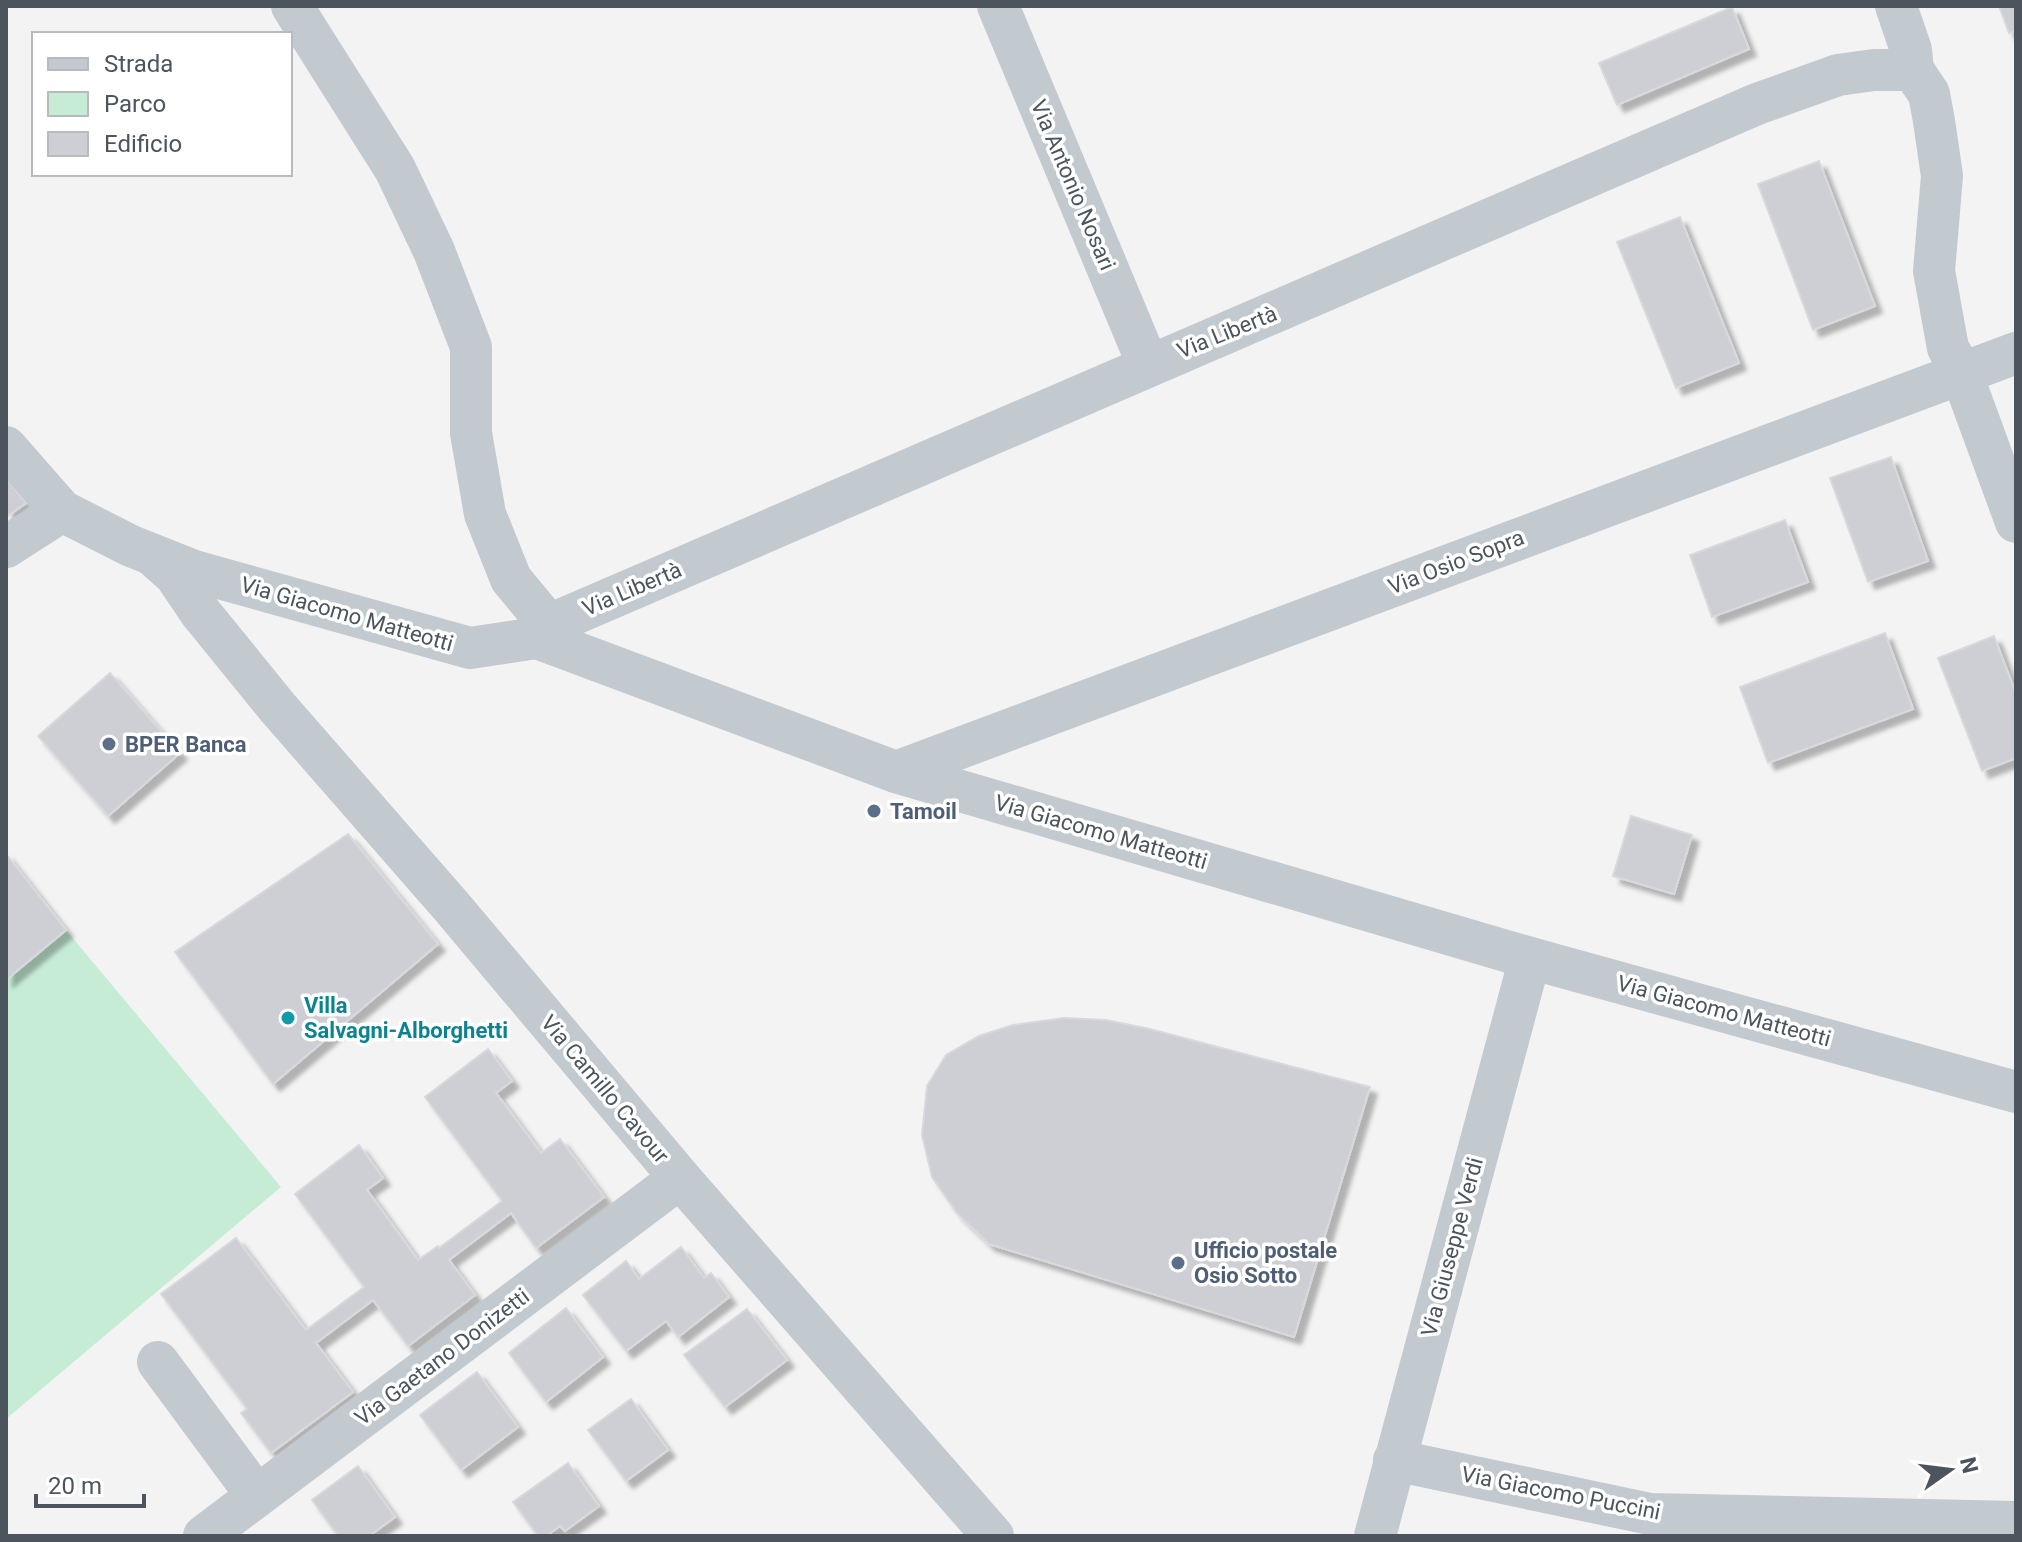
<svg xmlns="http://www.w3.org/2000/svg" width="2022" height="1542" viewBox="0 0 2022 1542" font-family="Roboto,sans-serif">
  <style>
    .green { fill: #c7ecd5 }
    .building { fill: #cdcfd4; stroke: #d7d9dd; stroke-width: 2; filter: url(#shadow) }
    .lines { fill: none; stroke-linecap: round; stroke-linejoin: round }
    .minor { stroke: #c2c9cf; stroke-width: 42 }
    .service-dot { fill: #5c6f8a; stroke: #fff; stroke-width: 3 }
    .culture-dot { fill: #0f9aa8; stroke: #fff; stroke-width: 3 }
    .labels { text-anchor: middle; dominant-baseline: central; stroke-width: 7; stroke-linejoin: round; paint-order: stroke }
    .street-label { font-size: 22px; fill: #4c555e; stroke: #fff }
    .service-label { font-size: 22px; font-weight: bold; fill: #4e5e75; stroke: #fff; text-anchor: start }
    .culture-label { font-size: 22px; font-weight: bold; fill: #0d838f; stroke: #fff; text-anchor: start }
  </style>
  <defs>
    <filter id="shadow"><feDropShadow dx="7" dy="7" stdDeviation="2" flood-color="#0004"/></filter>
  </defs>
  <rect width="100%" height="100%" fill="#f4f3f3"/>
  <path class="green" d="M66,930l215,257 -275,232v-439z"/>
  <g class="building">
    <path d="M1999,6h17v25l-7,2z"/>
    <path d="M1732,7l17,42 -132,56 -18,-42z"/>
    <path d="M1819,161l56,145 -62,24 -55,-146z"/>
    <path d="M1680,217l59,146 -63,25 -59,-146z"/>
    <path d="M1891,457l37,104 -60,21 -38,-104z"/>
    <path d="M6,478l20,25 -20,14z"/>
    <path d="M1785,520l23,62 -96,35 -22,-62z"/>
    <path d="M1885,633l28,76 -145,54 -28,-76z"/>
    <path d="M1994,636l22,58v64l-34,13 -44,-113z"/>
    <path d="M110,673l70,80 -72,63 -70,-80z"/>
    <path d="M1631,816l61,19 -18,59 -61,-18z"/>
    <path d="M348,834l90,110 -165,140 -98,-132z"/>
    <path d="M6,854l60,76 -60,50z"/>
    <path d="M1064,1018l42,2 44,9 220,58 -76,250 -305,-93 -32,-31 -25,-36 -10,-42 5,-49 19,-31 33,-19 34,-11z"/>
    <path d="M488,1049l24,32 -16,12 45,60 19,-14 44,58 -68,51 -25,-35 -62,47 26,35 -67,51 -35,-46 -57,43 37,49 -82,61 -30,-40 6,-4 -86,-115 75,-56 70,92 58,-43 -69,-93 64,-49 24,33 -16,12 51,70 20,-14 1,2 63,-47 -77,-104z"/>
    <path d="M681,1247l23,31 7,-5 18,24 -51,40 -12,-16 -40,30 -43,-56 43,-34 13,18z"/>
    <path d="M566,1308l37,49 -57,45 -37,-49z"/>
    <path d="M747,1309l40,51 -62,47 -41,-52z"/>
    <path d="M477,1372l41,55 -57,43 -41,-55z"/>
    <path d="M631,1399l37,51 -42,31 -38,-51z"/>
    <path d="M568,1463l31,43 -34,25 -5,-5 -14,10h-8l-25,-34z"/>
    <path d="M358,1466l37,51 -26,19h-31l-26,-36z"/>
  </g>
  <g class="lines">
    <g class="minor">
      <path d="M292,6l103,163 39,82 37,96v86l14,81 26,65 38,46 -12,13"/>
      <path d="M998,6l150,359"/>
      <path d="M1896,6l15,44 2,20 16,24 5,27 8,55 -8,95 14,77 13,24 55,150"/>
      <path d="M6,447l56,64 69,35 63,25 276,77 67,-10 359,134 634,186 486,134"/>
      <path d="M6,547l56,-36"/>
      <path d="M156,558l19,17 25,37 78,96 173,198 229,272 313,358"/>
      <path d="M549,625l1208,-521 81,-29 36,-5h39"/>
      <path d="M896,772l1120,-419"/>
      <path d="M158,1362l99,134"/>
      <path d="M1394,1460l256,54 366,8"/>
      <path d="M204,1536l476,-358"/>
      <path d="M1375,1536l155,-578"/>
    </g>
  </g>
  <g class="service-dot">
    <circle cx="109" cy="744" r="8"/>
    <circle cx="874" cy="811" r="8"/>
    <circle cx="1178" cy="1263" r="8"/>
  </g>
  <circle class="culture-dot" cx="288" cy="1018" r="8"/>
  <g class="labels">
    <g class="street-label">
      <text transform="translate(1073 185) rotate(67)">Via Antonio Nosari</text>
      <text transform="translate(1227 332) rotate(-22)">Via Libertà</text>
      <text transform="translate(1456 562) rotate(-21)">Via Osio Sopra</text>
      <text transform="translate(632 589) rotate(-23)">Via Libertà</text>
      <text transform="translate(347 614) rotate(16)">Via Giacomo Matteotti</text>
      <text transform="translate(1101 832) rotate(16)">Via Giacomo Matteotti</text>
      <text transform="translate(1724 1011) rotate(15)">Via Giacomo Matteotti</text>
      <text transform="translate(605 1089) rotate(50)">Via Camillo Cavour</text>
      <text transform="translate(1452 1247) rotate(-75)">Via Giuseppe Verdi</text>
      <text transform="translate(442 1357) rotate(-37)">Via Gaetano Donizetti</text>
      <text transform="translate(1561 1493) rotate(11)">Via Giacomo Puccini</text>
    </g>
    <g class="service-label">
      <text x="125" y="744">BPER Banca</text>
      <text x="890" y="811">Tamoil</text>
      <text x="1194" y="1250">Ufficio postale<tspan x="1194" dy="25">Osio Sotto</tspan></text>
    </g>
    <g class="culture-label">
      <text x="304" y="1005">Villa<tspan x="304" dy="25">Salvagni-Alborghetti</tspan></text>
    </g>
  </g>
  <rect width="2022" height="1542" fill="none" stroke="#4c555e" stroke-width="16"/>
  <rect x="32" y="32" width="260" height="144" fill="#ffffff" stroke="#b7bbbf" stroke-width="2"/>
  <rect x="48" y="58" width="40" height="12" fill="#c2c9cf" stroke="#b7bbbf" stroke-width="2"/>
  <text x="104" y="72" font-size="24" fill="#4c555e">Strada</text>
  <rect x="48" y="92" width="40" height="24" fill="#c7ecd5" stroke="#b7bbbf" stroke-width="2"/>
  <text x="104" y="112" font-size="24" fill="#4c555e">Parco</text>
  <rect x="48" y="132" width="40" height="24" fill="#cdcfd4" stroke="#b7bbbf" stroke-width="2"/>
  <text x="104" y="152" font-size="24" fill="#4c555e">Edificio</text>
  <g transform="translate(1950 1470) rotate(76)" stroke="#ffffff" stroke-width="6" paint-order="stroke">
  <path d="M0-6L14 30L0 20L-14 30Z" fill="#4c555e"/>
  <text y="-12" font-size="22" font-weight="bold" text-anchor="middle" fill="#4c555e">N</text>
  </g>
  <path d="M36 1494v12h108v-12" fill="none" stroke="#4c555e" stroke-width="4"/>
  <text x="48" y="1494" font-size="24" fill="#4c555e" stroke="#ffffff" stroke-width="6" paint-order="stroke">20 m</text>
</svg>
